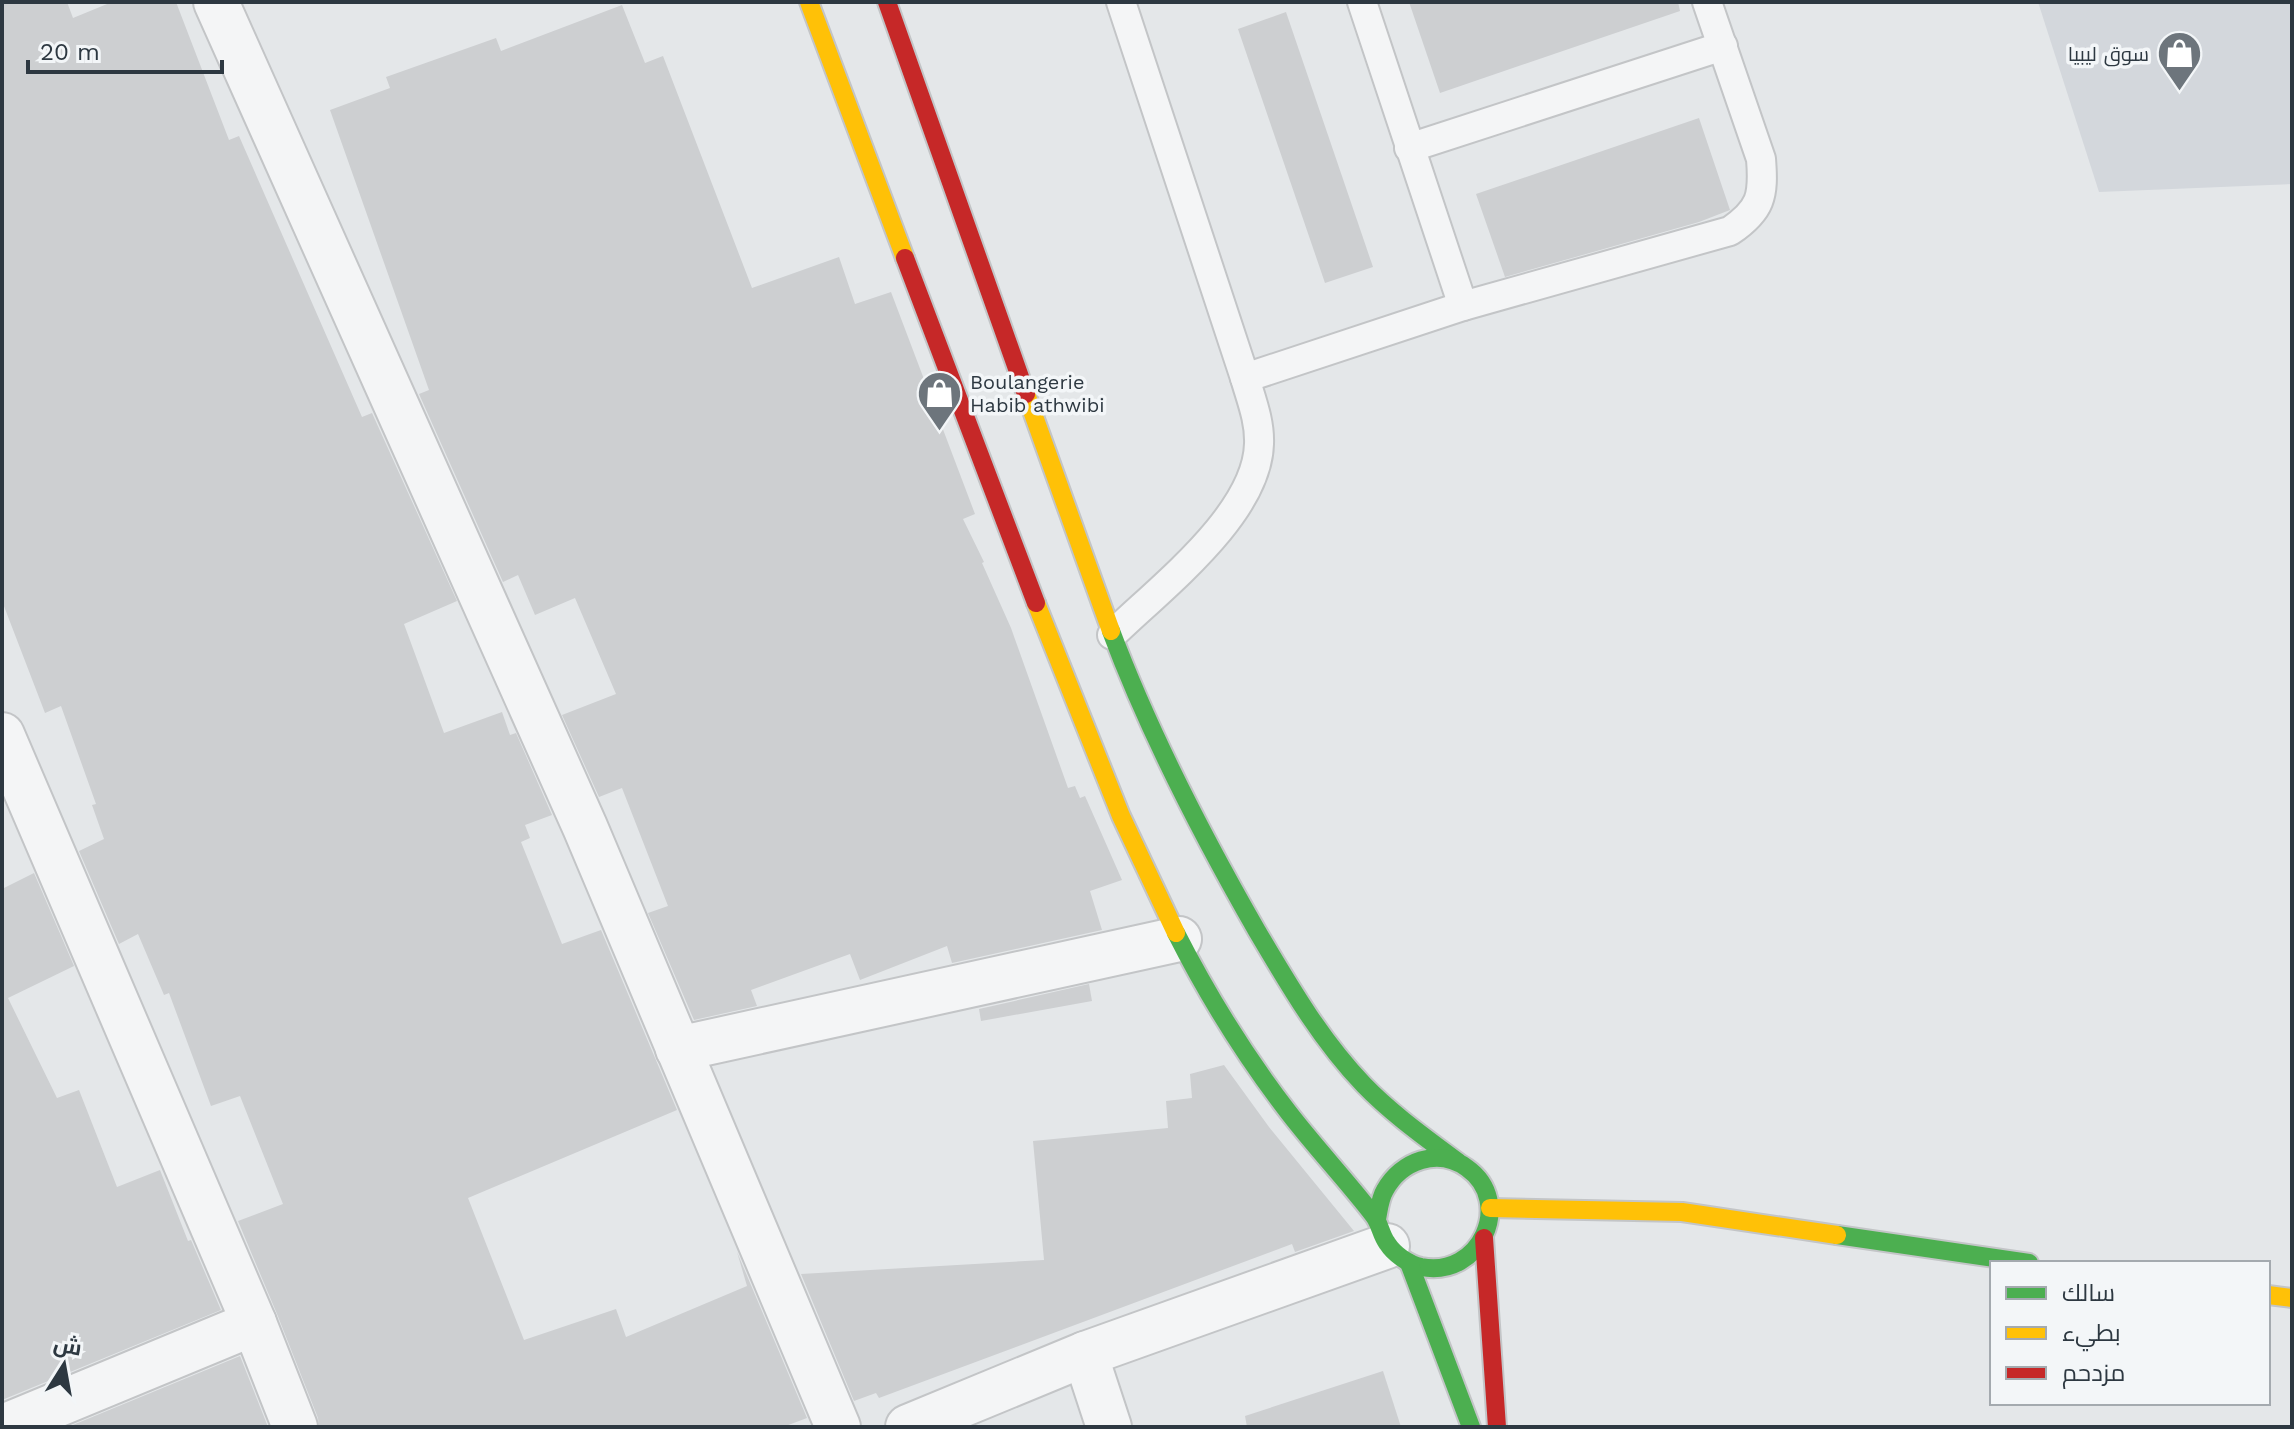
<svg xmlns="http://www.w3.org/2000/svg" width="2294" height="1429" viewBox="0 0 2294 1429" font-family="'Work Sans',Cairo,sans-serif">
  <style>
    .built { fill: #d3d7dc }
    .building { fill: #cdcfd1 }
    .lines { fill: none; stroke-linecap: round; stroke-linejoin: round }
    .lane-casing { stroke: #c3c5c7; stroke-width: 32 }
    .street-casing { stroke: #c3c5c7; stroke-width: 48 }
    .fast-casing { stroke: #c3c5c7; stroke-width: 22 }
    .slow-casing { stroke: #c3c5c7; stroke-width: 22 }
    .jam-casing { stroke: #c3c5c7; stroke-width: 22 }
    .lane { stroke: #f4f5f6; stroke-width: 28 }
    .street { stroke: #f4f5f6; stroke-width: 44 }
    .fast { stroke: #4caf50; stroke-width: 18 }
    .slow { stroke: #ffc107; stroke-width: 18 }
    .jam { stroke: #c62828; stroke-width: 18 }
    .labels { text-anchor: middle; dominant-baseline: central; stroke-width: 7; stroke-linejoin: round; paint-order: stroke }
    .poi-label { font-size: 20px; fill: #2d3841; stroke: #f3f6f8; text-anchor: end }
  </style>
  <rect width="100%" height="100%" fill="#e4e7e9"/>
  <path class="built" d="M2038,2h254v182l-193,8z"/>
  <g class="building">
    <path d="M2,2h65l6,16 39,-16h64l53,138 10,-4 123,281 10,-4 85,188 -53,23 40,109 58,-21 8,23 6,-2 36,82 -27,10 5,13 -9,4 41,102 39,-14 76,180 -209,88 56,142 92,-31 10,28 121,-51 -10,-34 70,166 -24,9h-464l-1,-9 -41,-104 -39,-93 45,-17 -43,-108 -29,10 -42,-113 -5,2 -26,-61 -19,10 -40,-93 25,-12 -12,-34 4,-1 -35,-98 -16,7 -43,-112z"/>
    <path d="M1409,2h269l2,9 -240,82z"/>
    <path d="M622,5l23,58 18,-7 89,232 87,-31 16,47 36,-12 84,222 -12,5 21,43 -2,1 29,65 57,160 7,-2 5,12 5,-2 37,84 -32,11 12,39 -150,33 -5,-17 -87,34 -10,-26 -99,36 6,16 -63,14 -46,-107 20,-7 -46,-118 -23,9 -37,-82 54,-21 -41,-96 -40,17 -17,-40 -15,7 -84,-188 10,-4 -99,-280 60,-22 -4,-11 110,-39 5,13z"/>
    <path d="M1286,12l87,255 -48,16 -87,-254z"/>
    <path d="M1699,118l31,92 -31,12 -194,55 -29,-83z"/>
    <path d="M34,873l40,93 -66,32 49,100 22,-8 38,97 43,-17 28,71 3,-1 30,70 -219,90v-511z"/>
    <path d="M1089,984l3,17 -111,20 -2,-12z"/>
    <path d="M1224,1065l45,62 85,104 -59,21 -3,-8 -413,154 -3,-5 -22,8 -53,-127 243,-14 -11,-119 135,-13 -2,-27 26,-3 -2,-24z"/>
    <path d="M240,1356l28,71h-200z"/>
    <path d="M1383,1371l18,56h-154l-2,-11z"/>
  </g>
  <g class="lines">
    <defs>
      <g id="lane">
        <path d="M1362,2l101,304"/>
        <path d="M1409,148l314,-102"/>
        <path d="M1245,378l218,-72 267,-75c31,-21 34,-35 31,-72l-54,-157"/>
        <path d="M1112,635c48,-47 145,-120 147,-191 1,-23 -8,-45 -14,-66l-124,-376"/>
      </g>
      <g id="street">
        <path d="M216,2l369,825 253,600"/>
        <path d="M2,735l252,588 41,104"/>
        <path d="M678,1049l501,-110"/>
        <path d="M1085,1354l24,73"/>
        <path d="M3,1427l251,-104"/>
        <path d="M908,1427l177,-73 302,-108"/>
      </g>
      <g id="fast">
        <path d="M1111,631c39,104 91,204 146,300 32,54 63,108 107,154 28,29 62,53 94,77"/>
        <path d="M1176,933c32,63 69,123 113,180 27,35 58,68 85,103 6,8 7,19 13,27 7,11 21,21 34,24 59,12 94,-65 46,-99 -29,-21 -66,-7 -82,22 -5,8 -6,19 -8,29"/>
        <path d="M1837,1235l192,28"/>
        <path d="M1409,1263l62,164"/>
      </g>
      <g id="slow">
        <path d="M809,2l96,256"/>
        <path d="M1026,394l85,237"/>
        <path d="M1036,603l85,213 55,117"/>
        <path d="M1490,1208l192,4 155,23"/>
        <path d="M2268,1295l24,3"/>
      </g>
      <g id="jam">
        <path d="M887,2l139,392"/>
        <path d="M905,258l131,345"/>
        <path d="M1484,1238l13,189"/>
      </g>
    </defs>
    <use href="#lane" class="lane-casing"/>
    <use href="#street" class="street-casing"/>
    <use href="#fast" class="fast-casing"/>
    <use href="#slow" class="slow-casing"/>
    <use href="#jam" class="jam-casing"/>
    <use href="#lane" class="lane"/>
    <use href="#street" class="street"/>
    <use href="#fast" class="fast"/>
    <use href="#slow" class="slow"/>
    <use href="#jam" class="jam"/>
  </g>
  <defs>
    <symbol id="shop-pin" viewBox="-11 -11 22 30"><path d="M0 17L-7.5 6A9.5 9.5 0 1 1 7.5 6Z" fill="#6d757c" stroke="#f3f6f8"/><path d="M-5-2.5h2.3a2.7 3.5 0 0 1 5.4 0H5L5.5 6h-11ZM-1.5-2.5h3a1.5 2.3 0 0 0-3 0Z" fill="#fff"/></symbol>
  </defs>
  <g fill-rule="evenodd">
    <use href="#shop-pin" x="2154" y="28" width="51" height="69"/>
    <use href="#shop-pin" x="914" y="368" width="51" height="69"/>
  </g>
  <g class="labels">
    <g class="poi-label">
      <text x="2149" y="54">سوق ليبيا</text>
      <text x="970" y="382" text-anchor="start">Boulangerie<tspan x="970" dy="23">Habib athwibi</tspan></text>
    </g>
  </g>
  <rect width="2294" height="1429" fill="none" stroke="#2d3841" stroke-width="8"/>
  <rect x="1990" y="1261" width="280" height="144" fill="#f3f6f8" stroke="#a4aaaf" stroke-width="2"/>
  <rect x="2006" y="1287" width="40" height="12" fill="#4caf50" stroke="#a4aaaf" stroke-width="2"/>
  <text x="2062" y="1301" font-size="24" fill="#2d3841">سالك</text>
  <rect x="2006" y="1327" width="40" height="12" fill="#ffc107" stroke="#a4aaaf" stroke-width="2"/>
  <text x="2062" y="1341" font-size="24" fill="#2d3841">بطيء</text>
  <rect x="2006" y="1367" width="40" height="12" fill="#c62828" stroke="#a4aaaf" stroke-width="2"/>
  <text x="2062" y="1381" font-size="24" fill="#2d3841">مزدحم</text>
  <g transform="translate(64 1365) rotate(11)" stroke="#f3f6f8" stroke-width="6" paint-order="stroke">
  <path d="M0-6L14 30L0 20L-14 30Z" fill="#2d3841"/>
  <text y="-12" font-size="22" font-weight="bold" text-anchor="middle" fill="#2d3841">ش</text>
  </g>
  <path d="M28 60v12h194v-12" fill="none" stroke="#2d3841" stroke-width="4"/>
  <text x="40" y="60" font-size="24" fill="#2d3841" stroke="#f3f6f8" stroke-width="6" paint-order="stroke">20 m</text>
</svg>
